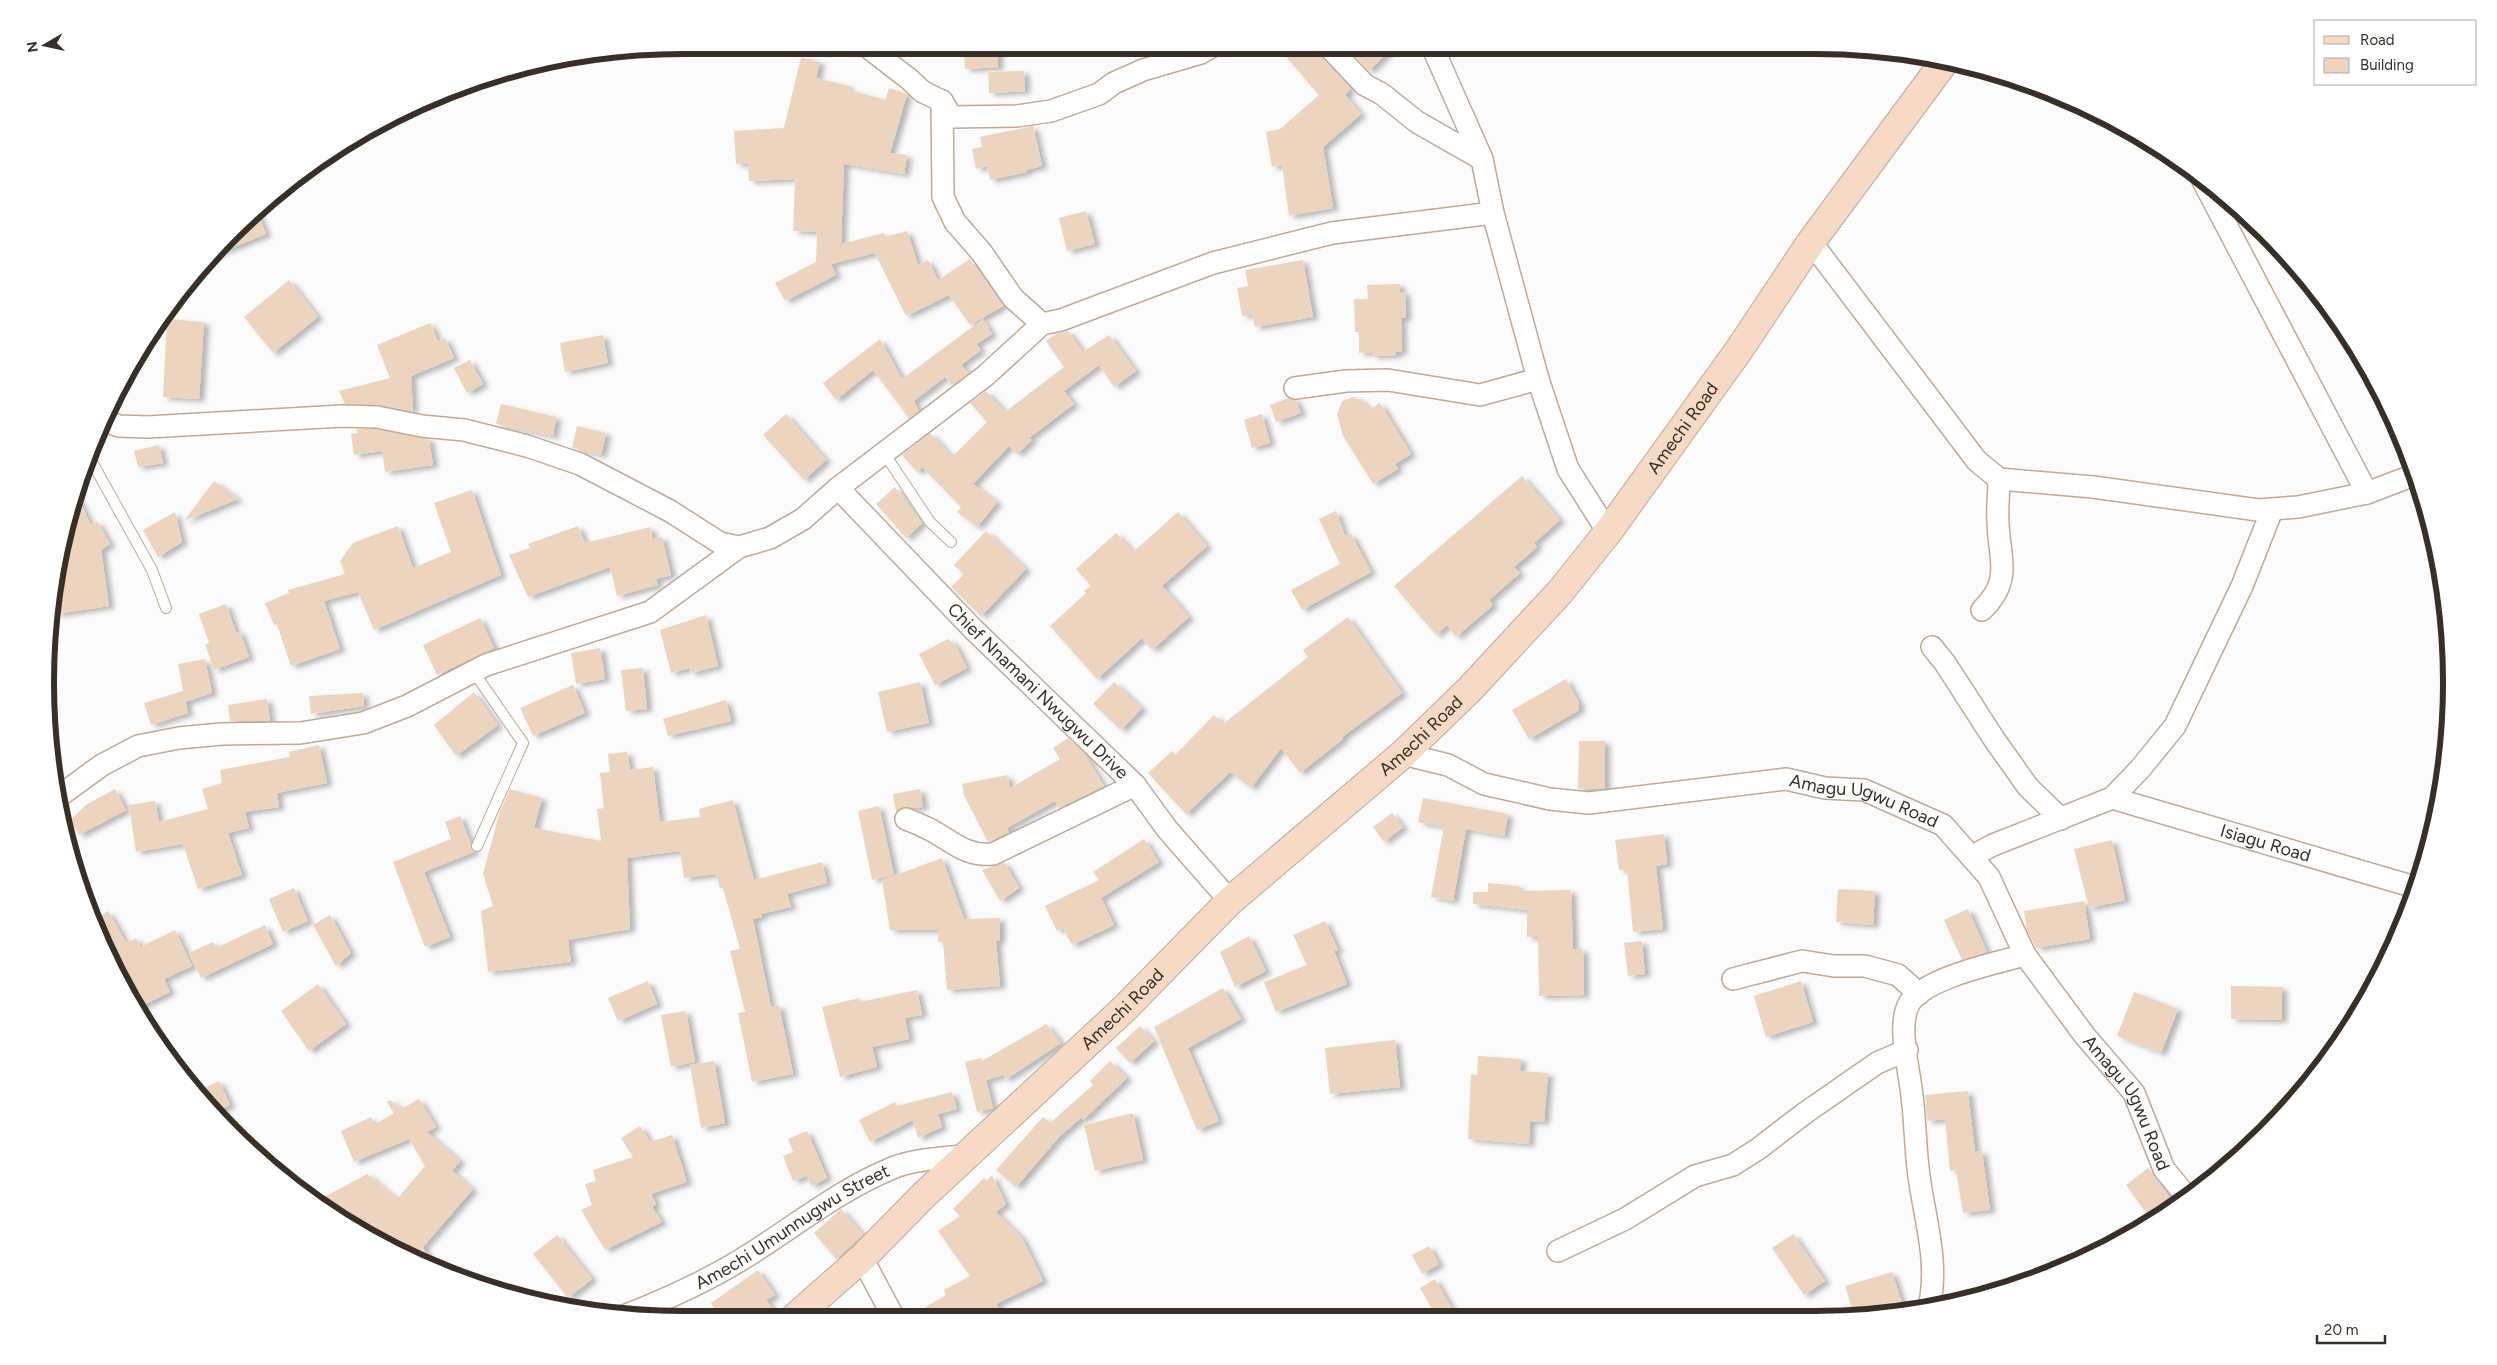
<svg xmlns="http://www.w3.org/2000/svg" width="2497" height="1365" viewBox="0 0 2497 1365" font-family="Figtree,sans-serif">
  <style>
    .building { fill: #edd4be; filter: url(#shadow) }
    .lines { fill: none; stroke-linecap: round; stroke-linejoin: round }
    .lane-casing { stroke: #c1a993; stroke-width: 12 }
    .street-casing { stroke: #c1a993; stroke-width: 24 }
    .secondary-casing { stroke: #c1a993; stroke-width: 30 }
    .lane { stroke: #fff; stroke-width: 10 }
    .street { stroke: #fff; stroke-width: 21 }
    .secondary { stroke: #f6dac5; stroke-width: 28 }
    .labels { text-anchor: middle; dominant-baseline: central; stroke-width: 5; stroke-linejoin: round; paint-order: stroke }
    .street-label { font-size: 18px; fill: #382f26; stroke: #fff }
    .rim { fill: none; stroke: #382f26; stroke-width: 6 }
  </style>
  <defs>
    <filter id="shadow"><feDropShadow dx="5.5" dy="3" stdDeviation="2.5" flood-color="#0004"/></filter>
  </defs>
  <rect width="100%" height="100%" fill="#fbfbfb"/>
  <g class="building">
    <path d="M963,45h35v22l-33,2z"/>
    <path d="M1300,46h16l3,9 32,34 -6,6 16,19 -38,33 10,61 -44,8 -7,-51 -10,2 -6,-35 14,-3 39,-34 -32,-37z"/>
    <path d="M1363,46h31l-25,25 -15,-16z"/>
    <path d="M801,57l19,5 -4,16 33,8 -1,4 37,10 4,-12 18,6 -17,59 17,2 -3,19 -60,-10 -3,80 43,-11 1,4 22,-6 11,34 10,-5 10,20 32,-21 33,47 -33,19 -21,-30 -43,21 -31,-63 -44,11 5,11 -51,26 -10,-18 41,-21 1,-30 -24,-1 2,-52 -46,2 -1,-17h-12l-2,-33 50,-3z"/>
    <path d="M1024,71l1,20 -36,2 -1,-21z"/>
    <path d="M1033,126l9,40 -16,4 1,2 -37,8 -3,-14 -11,3 -4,-20 10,-2 -2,-10z"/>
    <path d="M1086,211l9,33 -28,7 -8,-33z"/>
    <path d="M257,212l9,22 -55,22v-1z"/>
    <path d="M1303,260l10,57 -58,10 -3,-13 -10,2 -5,-28 11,-2 -3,-16z"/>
    <path d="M289,280l29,37 -45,36 -29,-36z"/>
    <path d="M1400,284v8h5l1,26h-5l1,34h-6v3l-24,1v-4l-13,1v-21h-4l-1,-33h14l-1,-14z"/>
    <path d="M167,319l37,3 -5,77 -36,-2z"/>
    <path d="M983,319l9,15 -16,10 5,6 -20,15 8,8 -17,12 -7,-8 -31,24 5,10 -10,7 -36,-48 -37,30 -13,-17 57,-44 22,40z"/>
    <path d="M430,323l8,18 7,-3 9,20 -43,18 2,35 -34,-6 -34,-1 -6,-13 51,-13 -13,-33z"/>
    <path d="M1068,331l15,21 26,-17 27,36 -22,16 -15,-22 -35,26 10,13 -45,34 3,2 -15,14 -8,-8 -36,38 24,18 -20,25 -20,-15 4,-5 -39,-40 -5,5 -15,-17 28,-22 22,24 35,-35 -17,-19 16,-12 19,21 59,-45 -18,-26 10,-7z"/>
    <path d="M603,335l5,28 -43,9 -5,-29z"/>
    <path d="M470,360l13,24 -16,9 -13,-25z"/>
    <path d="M1354,397l7,3 9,9 10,-6 31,51 -16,10 3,5 -25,15 -30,-48 -6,-22 5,-13z"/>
    <path d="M1289,398l7,2 5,13 -25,9 -6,-17z"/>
    <path d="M501,404l55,13 -3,19 -57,-12z"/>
    <path d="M786,414l40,46 -22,20 -41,-45z"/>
    <path d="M1262,414l8,29 -18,5 -8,-28z"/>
    <path d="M577,426l29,7 -5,22 -29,-7z"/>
    <path d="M356,429h20l53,10 4,26 -48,7 -3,-21 -28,4 -3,-21 7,-1z"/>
    <path d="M159,445l4,18 -25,4 -4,-16z"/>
    <path d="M1522,476l38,44 -26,23 3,4 -23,20 6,6 -31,27 4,5 -37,32 -9,-12 -11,10 -42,-49z"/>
    <path d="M214,481l24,18 -54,22z"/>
    <path d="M895,487l27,36 -16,15 -30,-34z"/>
    <path d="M472,490l29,85 -127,55 -16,-38 -34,9 16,48 -49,17 -14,-42 -3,1 -9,-22 24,-10 -1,-3 57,-16 -5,-13 13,-18 45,-17 15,42 38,-16 -17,-49z"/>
    <path d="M75,492l16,33 6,-4 13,23 -9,6 8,56 -53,8 -2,-17 13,-79z"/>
    <path d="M1336,511l9,25 6,-2 20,38 -69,38 -11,-20 49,-26 -21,-45z"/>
    <path d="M175,512l7,30 -24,15 -15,-27z"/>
    <path d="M1178,512l29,34 -45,40 27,31 -37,33 -10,-12 -45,41 -47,-53 36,-33 -2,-2 7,-5 -15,-17 40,-36 17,19z"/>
    <path d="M578,526l7,17 65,-16 3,12 9,-2 9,38 -15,4 2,6 -41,11 -7,-29 -82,30 -19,-42 21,-7 -2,-4z"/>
    <path d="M986,531l40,38 -45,47 -30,-29 13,-13 -10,-9z"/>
    <path d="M226,604l10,29 4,-1 9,25 -35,13 -9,-26 4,-1 -10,-29z"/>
    <path d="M706,615l12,51 -27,7 -1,-5 -19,5 -11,-43z"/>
    <path d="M1348,617l54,76 -60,44 1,2 -43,34 -19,-25 -30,40 -21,-16 -44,42 -38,-41 24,-22 3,4 39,-40 9,9 85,-67 -5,-7z"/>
    <path d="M480,618l14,30 -57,27 -14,-30z"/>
    <path d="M948,639l8,7 11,22 -32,17 -16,-31z"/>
    <path d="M600,648l5,31 -29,5 -5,-31z"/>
    <path d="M205,659l7,34 -27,9v-3l3,14 -37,12 -7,-22 39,-12 -5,-27z"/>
    <path d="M643,668l4,41 -21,2 -5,-41z"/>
    <path d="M1566,679l13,24v7l-50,29 -17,-29z"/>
    <path d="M920,682l9,41 -42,9 -9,-40z"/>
    <path d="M1114,682l28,26 -21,22 -28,-26z"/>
    <path d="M573,685l12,28 -52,23 -13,-28z"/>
    <path d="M474,692l24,33 -42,31 -22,-31z"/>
    <path d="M363,693l1,13 -53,8 -2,-18z"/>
    <path d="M267,699l3,22h-40l-2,-16z"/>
    <path d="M726,700l5,21 -63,15 -5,-17z"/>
    <path d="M1068,738l16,15 20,33 -45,22 -4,-7 -48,27 2,4 -21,10 -24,-47 -2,-11 45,-9 3,13 50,-29 -7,-11z"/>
    <path d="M1579,741h26v47l-27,1z"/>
    <path d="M319,745l8,38 -50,10 2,14 -34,5 4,16 -21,5 14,42 -44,14 -15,-45 -47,8 -7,-47 26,-4 4,21 49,-13 -6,-20 20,-6 -2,-13 70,-13 -1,-5z"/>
    <path d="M627,752l3,18 23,-3 7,55 40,-5 -1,-8 34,-9 21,80 68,-18 5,21 -40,11 4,13 -30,7 1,3 -9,2 18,88 8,-2 14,69 -41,8 -14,-69 7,-1 -15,-61 10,-2 -17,-61h-3l-4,-14 -32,4 -4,-27 -53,7 3,71 -62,11 3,22 -83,10 -7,-61 12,-5 -10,-32 17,-63 10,-22 32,9 -8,30 67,13 -4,-32 7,-1 -4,-35 10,-1 -2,-18z"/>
    <path d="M115,789l11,21 -47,25 -9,-15 16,-15z"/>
    <path d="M920,789l3,18 -9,1 -10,-1 -8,5 -3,-18z"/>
    <path d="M1423,798l85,16 -4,22 -38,-7 -13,72 -22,-4 13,-70 -26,-5z"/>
    <path d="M879,806l15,69 -22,5 -14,-69z"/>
    <path d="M1392,813l11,14 -19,15 -11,-15z"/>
    <path d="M460,816l14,36 -50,20 26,65 -25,10 -32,-85 58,-23 -6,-17z"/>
    <path d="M1664,834l3,30 -11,2 7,63 -30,3 -6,-63 -8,1 -4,-30z"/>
    <path d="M1144,839l15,23 -58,36 13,27 -42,20 -9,-17 -6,3 -12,-25 54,-26 -6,-8z"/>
    <path d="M2112,840l13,60 -36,8 -15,-59z"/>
    <path d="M942,858l22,61 36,-1v23h-4l4,45 -53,4 -4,-48h-5v-12h-48l-8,-50z"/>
    <path d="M1004,862l15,26 -19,13 -18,-31z"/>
    <path d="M1488,883l31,3 -1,5 53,-1 2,59h10l1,46 -45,1 -1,-59h-11v-27l-54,-6v-12h15z"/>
    <path d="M294,888l14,33 -25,11 -14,-33z"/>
    <path d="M1838,889l37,2 -2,34 -37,-3z"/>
    <path d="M2084,901l6,38 -54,9 -9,-18 -3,-19z"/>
    <path d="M1968,909l19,43 -25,8 -18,-40z"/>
    <path d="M108,911l18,32 10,-5 4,9 35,-17 17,36 -28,13 6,13 -33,16 -45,-87z"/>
    <path d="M330,915l21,38 -15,13 -23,-41z"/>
    <path d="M1325,921l13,29 -4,1 13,33 -71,28 -12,-30 43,-17 -14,-30z"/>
    <path d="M265,925l8,19 -72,34 -12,-25 24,-11 3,6z"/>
    <path d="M1249,936l17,35 -31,16 -15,-35z"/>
    <path d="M1642,941l3,33 -17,2 -4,-33z"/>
    <path d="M648,981l9,23 -39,17 -10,-23z"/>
    <path d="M1801,981l12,41 -47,15 -12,-41z"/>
    <path d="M318,984l28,40 -37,27 -28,-40z"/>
    <path d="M2231,986l51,1v33l-51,-1z"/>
    <path d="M1223,988l18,31 -53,29 31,73 -22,9 -43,-103z"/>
    <path d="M917,990l5,25 -17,3 4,21 -37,8 5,20 -37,10 -18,-70 37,-9 1,4z"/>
    <path d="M2134,992l44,17 -17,44 -44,-17z"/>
    <path d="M686,1011l9,51 -24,5 -10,-52z"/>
    <path d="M1046,1024l15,19 -56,37 -1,-5 -18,5 7,28 -16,4 -12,-50 16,-4 1,3z"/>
    <path d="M1140,1026l14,15 -24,22 -14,-15z"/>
    <path d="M1395,1040l5,47 -70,7 -5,-46z"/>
    <path d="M1478,1056l43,3 -1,12 28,2 -4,49 -14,-1 -1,23 -61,-5 3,-65 6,1z"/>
    <path d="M714,1061l11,62 -24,5 -11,-63z"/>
    <path d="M1110,1061l17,17 -44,42 -1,-3 -23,20 -43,50 -20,-17 47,-53 7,6 43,-38 -3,-4z"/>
    <path d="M219,1081l11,24 -16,8 -12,-24z"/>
    <path d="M1968,1091l7,61 7,-1 8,59 -27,3 -7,-43 -6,1 -5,-52 -18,2 -2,-26z"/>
    <path d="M952,1092l5,17 -19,5 4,13 -24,11 -5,-18 -43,22 -11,-22 36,-18 2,4z"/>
    <path d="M419,1099l17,28 -9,5 33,29 -8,10 21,18 -50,58 8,15 -67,-27 -49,-33 52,-28 30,25 28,-33 -16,-27 -55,23 -13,-31 30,-14 3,8 20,-12 -7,-11 3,-2 11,9z"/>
    <path d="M1133,1113l10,47 -48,11 -11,-46z"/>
    <path d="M640,1126l10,16 22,-7 15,47 -36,12 5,10 -4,3 10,15 -57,28 -24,-40 11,-5 -7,-21 11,-3 -3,-11 40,-13 -12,-19z"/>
    <path d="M807,1131l20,47 -16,8 -4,-10 -14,5 -10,-25 10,-4 -5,-13z"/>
    <path d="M2148,1168l28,39 -24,14 -26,-36z"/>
    <path d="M992,1175l14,29 -10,8 26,26 21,43 -47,23 8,13 -97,1 39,-23 -2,-5 26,-14 -32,-45 22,-15 -7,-7 31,-31 3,3z"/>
    <path d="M841,1209l22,26 -27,24 -22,-26z"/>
    <path d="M1793,1234l32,47 -21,14 -32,-47z"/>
    <path d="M557,1235l35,44 -24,19 -35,-44z"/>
    <path d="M1429,1246l10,18 -17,10 -10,-19z"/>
    <path d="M758,1270l17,25 -9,5 7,9 -12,9h-40l-10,-15z"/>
    <path d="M1892,1272l13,41 -51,2 -9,-29z"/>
    <path d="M1435,1279l21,37h-20l-16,-28z"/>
  </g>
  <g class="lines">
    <defs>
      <g id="lane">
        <path d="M884,453l46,69 21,20"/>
        <path d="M88,455l64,115 14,38"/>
        <path d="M473,671l50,72 -46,103"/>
      </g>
      <g id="street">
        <path d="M865,45l44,34 14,13 19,9 9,16 66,-1 34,-5 48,-17 15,-11 29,-13 58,-17 12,-7"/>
        <path d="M1328,46l37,39 17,9 35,28 65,37"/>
        <path d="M1432,46l50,113 11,54 45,166 30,90 40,63"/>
        <path d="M942,101l1,96 12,25 27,31 31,45 29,26"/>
        <path d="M2203,181l164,312"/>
        <path d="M1811,242l166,219 22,18 94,8 165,23 40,-3 69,-14 47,-18"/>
        <path d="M1295,388l51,-7 42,-1 92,15 58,-16"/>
        <path d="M103,420l16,6 29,1 194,-11 35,1 45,9 42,4 63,16 53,18 90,47 50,32 19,4"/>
        <path id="s1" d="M838,488l135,141 162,156 32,44 63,72"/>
        <path d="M1982,610c31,-30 17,-50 16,-88 -1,-14 1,-29 1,-43"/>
        <path d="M1932,647l13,16 49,76 34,48 33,32"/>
        <path id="s2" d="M1403,754l45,11 36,19 66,15 39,4 197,-24 39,9 39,2 79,35 46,52 36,78 60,81 49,57 30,76 23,28"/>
        <path d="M58,797l44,-32 36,-19 41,-8 42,-4 79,-1 63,-10 44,-17 79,-41 164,-53 89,-65 31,-9 33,-19 35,-31 147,-112 57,-52 19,-4 152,-57 119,-30 161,-20"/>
        <path id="s3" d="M2112,798l306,90"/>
        <path d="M906,819c8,3 17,7 25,11 22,12 36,27 62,24l142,-69"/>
        <path d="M1971,857l22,-12 119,-47 28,-29 35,-43 67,-140 30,-76"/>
        <path d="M1733,979l69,-18 32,5h31l33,9 21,19"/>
        <path d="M1558,1251l67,-32 70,-43 38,-11 25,-16 47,-36 72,-50 30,-13"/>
        <path d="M862,1258l32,60"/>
        <path d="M1929,1307c11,-47 -6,-92 -11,-139 -3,-27 -3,-53 -7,-80 -3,-23 -14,-66 -1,-86 18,-25 86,-39 115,-47"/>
        <path id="s4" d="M624,1316c41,-16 83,-35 120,-58 50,-31 96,-69 151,-91 22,-8 48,-9 71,-11"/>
      </g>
      <g id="secondary">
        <path id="s5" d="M794,1318l68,-60 62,-63 201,-187 105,-107 173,-147 67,-65 90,-97 48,-60 131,-182 72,-108 134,-181"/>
      </g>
    </defs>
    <use href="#lane" class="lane-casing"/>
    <use href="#street" class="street-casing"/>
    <use href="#secondary" class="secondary-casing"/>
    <use href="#lane" class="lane"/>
    <use href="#street" class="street"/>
    <use href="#secondary" class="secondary"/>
  </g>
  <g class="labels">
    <g class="street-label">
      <text stroke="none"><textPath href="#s5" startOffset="1261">Amechi Road</textPath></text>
      <text stroke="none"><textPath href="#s1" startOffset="285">Chief Nnamani Nwugwu Drive</textPath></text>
      <text stroke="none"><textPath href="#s5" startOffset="856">Amechi Road</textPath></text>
      <text stroke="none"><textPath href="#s2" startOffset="474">Amagu Ugwu Road</textPath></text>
      <text stroke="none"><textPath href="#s3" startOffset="160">Isiagu Road</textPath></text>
      <text stroke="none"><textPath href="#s5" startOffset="451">Amechi Road</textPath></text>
      <text stroke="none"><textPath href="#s2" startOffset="894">Amagu Ugwu Road</textPath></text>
      <text stroke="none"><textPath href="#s4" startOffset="191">Amechi Umunnugwu Street</textPath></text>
    </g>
  </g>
  <path d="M0 0H2497V1365H0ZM682 54H1815A628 628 0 0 1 2443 682V683A628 628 0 0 1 1815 1311H682A628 628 0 0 1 54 683V682A628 628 0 0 1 682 54Z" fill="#fff" fill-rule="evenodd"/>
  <path class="rim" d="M682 54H1815A628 628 0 0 1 2443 682V683A628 628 0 0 1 1815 1311H682A628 628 0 0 1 54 683V682A628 628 0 0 1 682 54Z"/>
  <rect x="2314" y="20" width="162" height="65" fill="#ffffff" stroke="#afaca8"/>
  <rect x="2324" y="36" width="25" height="8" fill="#f6dac5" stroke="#afaca8"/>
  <text x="2360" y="45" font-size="15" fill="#382f26">Road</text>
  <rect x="2324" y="58" width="25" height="15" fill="#edd4be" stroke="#afaca8"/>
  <text x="2360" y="70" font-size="15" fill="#382f26">Building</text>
  <g transform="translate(45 45) rotate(261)" stroke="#ffffff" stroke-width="4" paint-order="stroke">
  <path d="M0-4L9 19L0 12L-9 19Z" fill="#382f26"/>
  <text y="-8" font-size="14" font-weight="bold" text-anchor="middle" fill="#382f26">N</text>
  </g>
  <path d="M2317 1335v8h68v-8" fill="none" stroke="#382f26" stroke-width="2.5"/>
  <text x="2324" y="1335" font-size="15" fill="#382f26" stroke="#ffffff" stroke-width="4" paint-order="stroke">20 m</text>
</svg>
